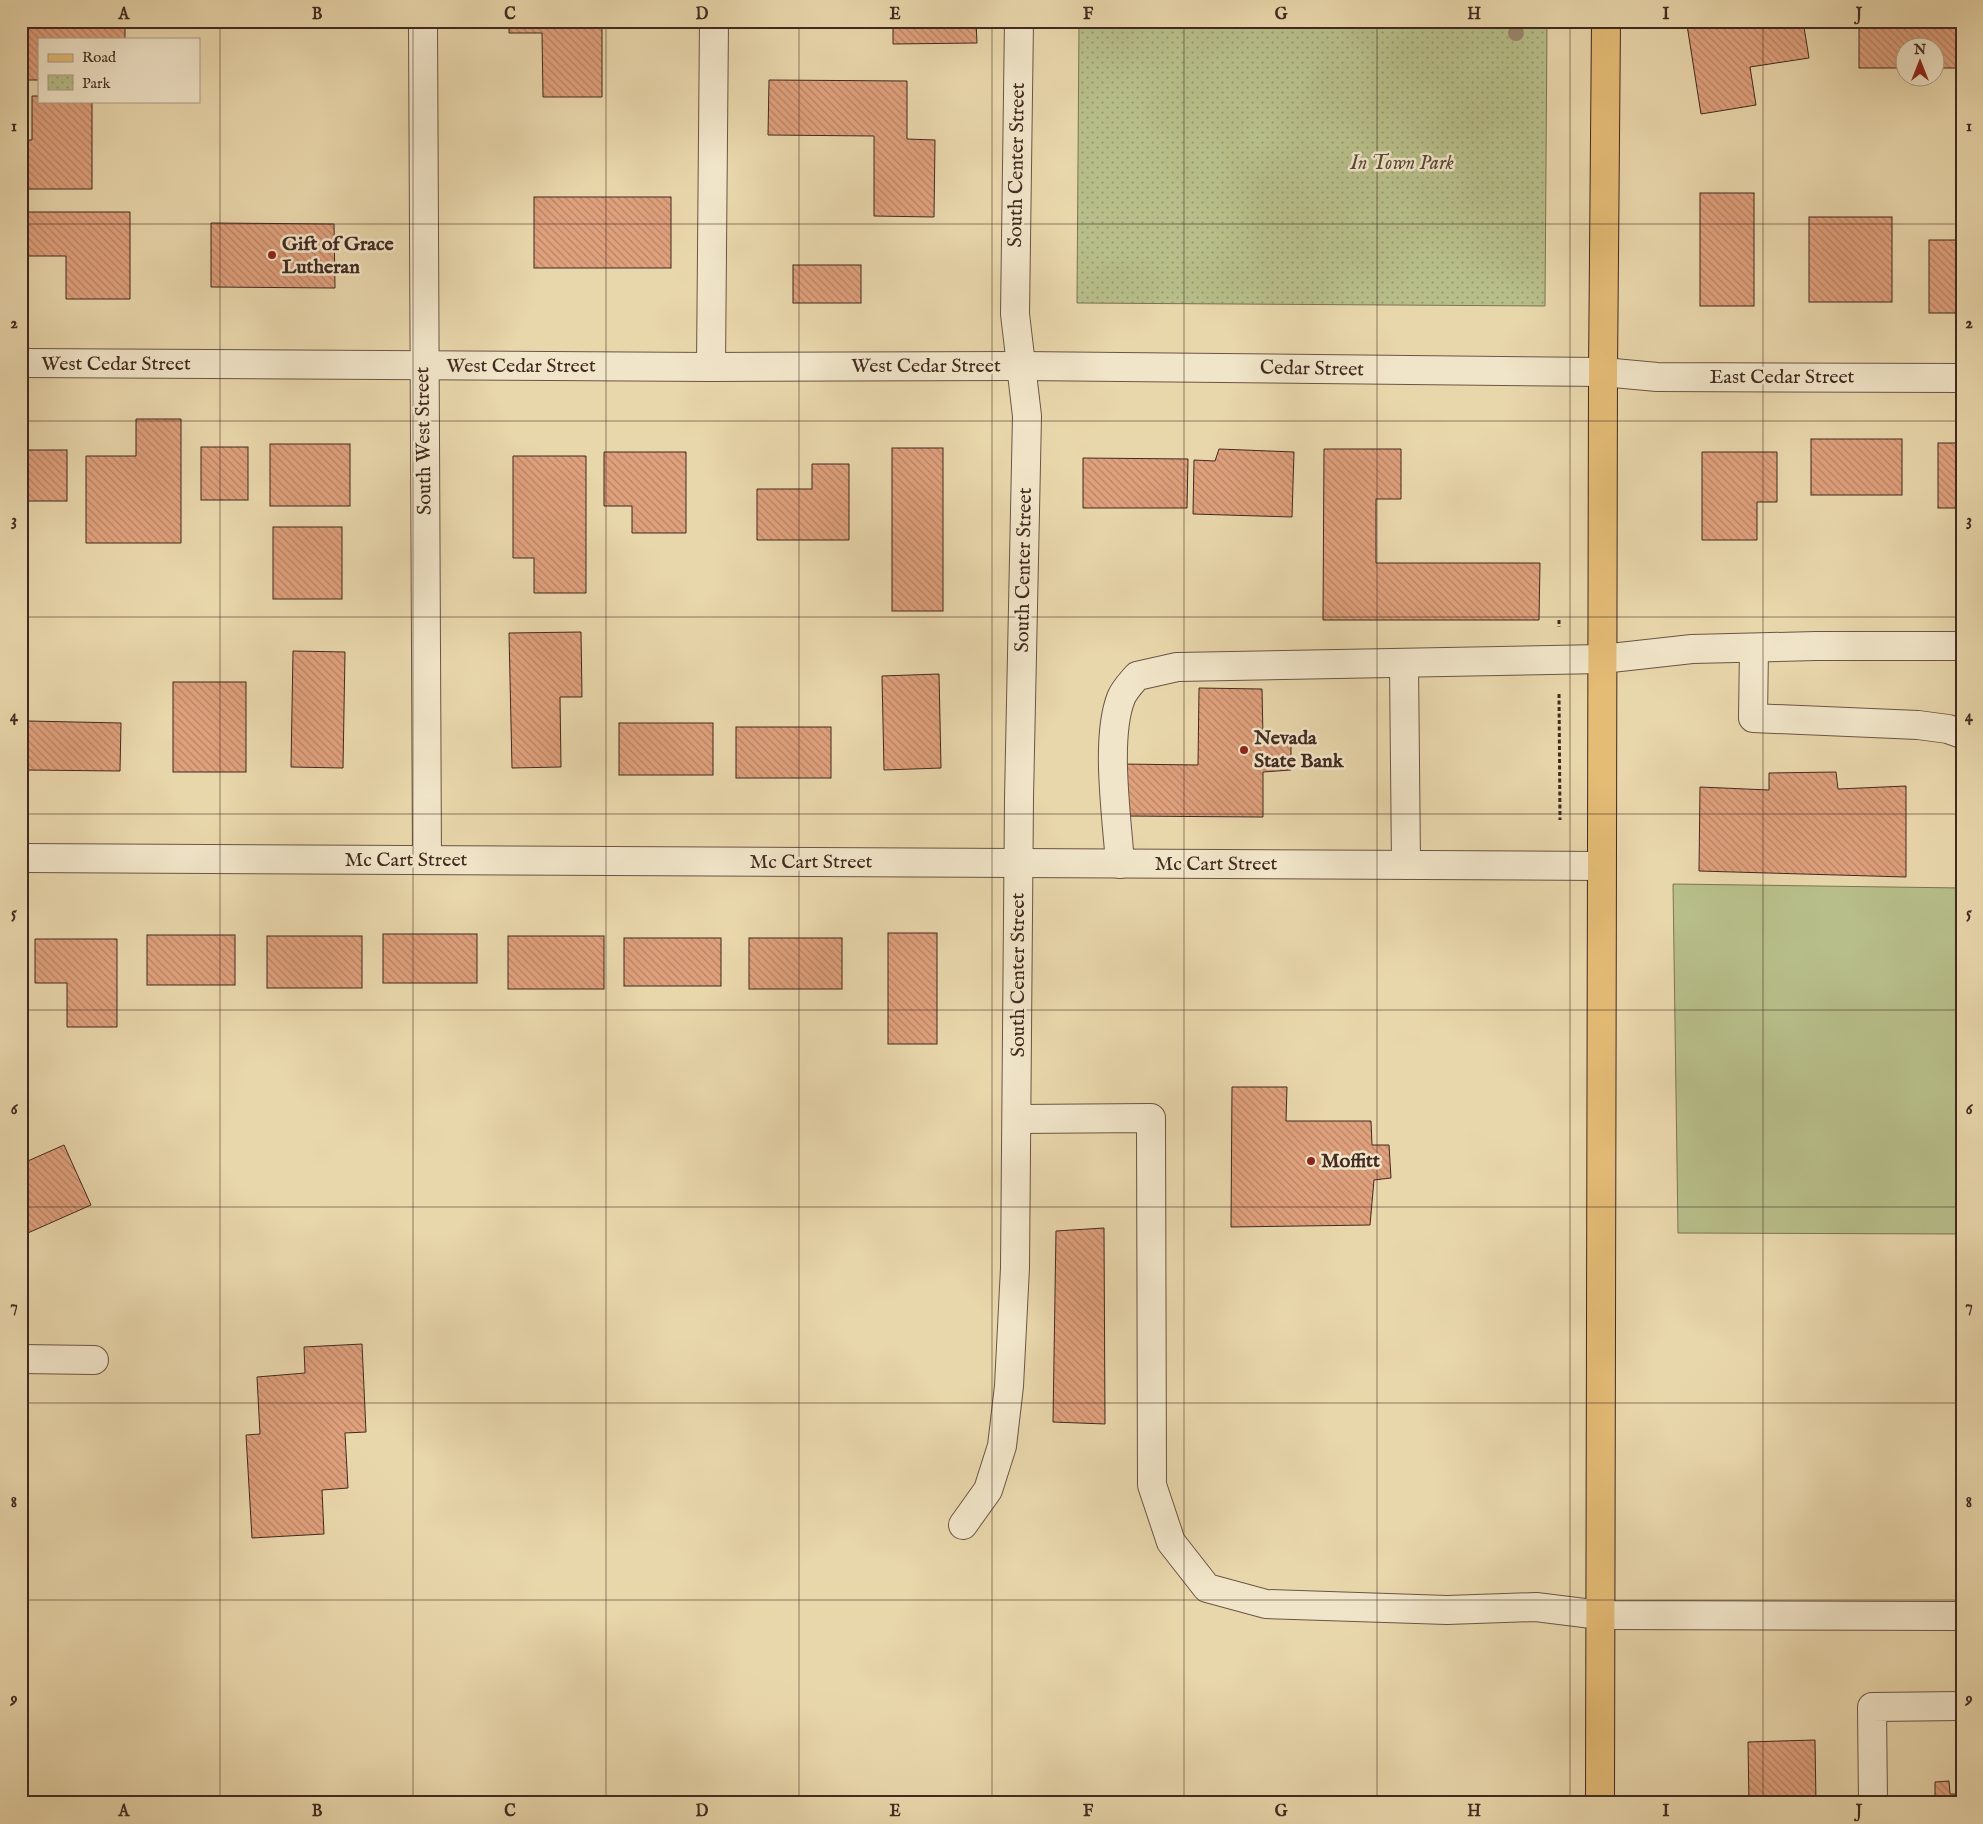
<svg xmlns="http://www.w3.org/2000/svg" width="1983" height="1824" viewBox="0 0 1983 1824" font-family="'IM FELL English',serif">
  <style>
    .grass { fill: #b7be89; stroke: #7c7455 }
    .park { fill: url(#park-dots); stroke: #7c7455 }
    .building { fill: url(#building-back-hatch); stroke: #412a21 }
    .lines { fill: none; stroke-linecap: round; stroke-linejoin: round }
    .minor-casing { stroke: #6b5544; stroke-width: 30 }
    .major-casing { stroke: #412a21; stroke-width: 30 }
    .path { stroke: #412a21; stroke-width: 3; stroke-dasharray: 4 2.5; stroke-linecap: butt }
    .minor { stroke: #f1e5c9; stroke-width: 28 }
    .major { stroke: #e4bc76; stroke-width: 28 }
    .tree { fill: #9a886b }
    .grid { fill: none; stroke: #412a21; stroke-width: 1; stroke-opacity: 0.55 }
    .poi-dot { fill: #8f2418; stroke: #f1e5c9; stroke-width: 2 }
    .labels { text-anchor: middle; dominant-baseline: central; stroke-width: 5; stroke-linejoin: round; paint-order: stroke }
    .park-label { font-size: 20px; font-style: italic; fill: #594836; stroke: #f1e5c9 }
    .street-label { font-size: 20px; fill: #412a21; stroke: #f1e5c9 }
    .poi-label { font-size: 20px; font-weight: bold; fill: #412a21; stroke: #f1e5c9; text-anchor: start }
    .neatline { fill: none; stroke: #412a21; stroke-width: 2 }
    .grid-label { font-size: 16px; text-anchor: middle; font-weight: bold; fill: #412a21 }
  </style>
  <defs>
    <pattern id="park-dots" width="8" height="8" patternUnits="userSpaceOnUse" patternTransform="scale(1.25)"><rect width="8" height="8" fill="#b7be89"/><path d="M2 2h.1M6 6h.1" fill="none" stroke="#969b70" stroke-width="1.8" stroke-linecap="round"/></pattern>
    <pattern id="building-back-hatch" width="6" height="6" patternUnits="userSpaceOnUse" patternTransform="scale(1.25)"><rect width="6" height="6" fill="#e0a17d"/><path d="M-1 5l2 2M0 0l6 6M5-1l2 2" fill="none" stroke="#b78366"/></pattern>
  </defs>
  <rect width="100%" height="100%" fill="#e9d7ac"/>
  <filter id="stains"><feTurbulence type="fractalNoise" baseFrequency=".004" numOctaves="4"/><feColorMatrix values="0 0 0 0 .2 0 0 0 0 .09 0 0 0 0 .02 0 0 0 .5 -.17"/></filter>
  <radialGradient id="worn" r=".72"><stop offset=".6" stop-color="#630" stop-opacity="0"/><stop offset="1" stop-color="#630" stop-opacity=".3"/></radialGradient>
  <path class="grass" d="M1673,884l289,4v346l-284,-1z"/>
  <path class="park" d="M1079,21h468l-2,285 -468,-3z"/>
  <g class="building">
    <path d="M21,21h104v18h-86v41h-18z"/>
    <path d="M509,21h93v76h-59l-1,-64h-33z"/>
    <path d="M893,21h83l1,22 -84,1z"/>
    <path d="M1712,21h91l6,37 -59,9 6,38 -55,9 -14,-89z"/>
    <path d="M1859,21h103v47h-26v-20h-30v20h-47z"/>
    <path d="M769,80l138,1v58l28,1 -1,77 -60,-1v-80l-106,-1z"/>
    <path d="M32,96h7v5h53v88h-71v-49h11z"/>
    <rect x="1700" y="193" width="54" height="113"/>
    <rect x="534" y="197" width="137" height="71"/>
    <path d="M21,212h109v87h-64v-43h-45z"/>
    <rect x="1809" y="217" width="83" height="85"/>
    <path d="M211,223l123,1 1,64 -124,-1z"/>
    <rect x="1929" y="240" width="33" height="73"/>
    <rect x="793" y="265" width="68" height="38"/>
    <path d="M136,419h45v124h-95v-87h50z"/>
    <rect x="1811" y="439" width="91" height="56"/>
    <rect x="1938" y="443" width="24" height="65"/>
    <rect x="270" y="444" width="80" height="62"/>
    <rect x="201" y="447" width="47" height="53"/>
    <rect x="892" y="448" width="51" height="163"/>
    <path d="M1219,449l75,3 -2,65 -99,-3 1,-54 21,1z"/>
    <path d="M1324,449h77v50h-25v64h164l-1,57h-216z"/>
    <rect x="21" y="450" width="46" height="51"/>
    <path d="M604,452h82v81h-54v-27h-28z"/>
    <path d="M1702,452h75v50h-20v38h-55z"/>
    <path d="M513,456h73v137h-52v-35h-21z"/>
    <path d="M1083,458l105,1 -1,49h-104z"/>
    <path d="M812,464h37v76h-92v-51h55z"/>
    <rect x="273" y="527" width="69" height="72"/>
    <path d="M581,632l1,65h-22l1,70 -49,1 -3,-135z"/>
    <path d="M293,651l52,1 -2,116 -52,-1z"/>
    <path d="M939,674l2,94 -57,2 -2,-94z"/>
    <rect x="173" y="682" width="73" height="90"/>
    <path d="M1199,688l63,1 1,48 28,-1v34l-28,2v45l-140,-1 -2,-52 77,1z"/>
    <path d="M28,721l93,2 -1,48 -93,-1z"/>
    <rect x="619" y="723" width="94" height="52"/>
    <rect x="736" y="727" width="95" height="51"/>
    <path d="M1836,772l2,17 68,-3v91l-207,-6 1,-84 69,3v-17z"/>
    <rect x="888" y="933" width="49" height="111"/>
    <rect x="383" y="934" width="94" height="49"/>
    <rect x="147" y="935" width="88" height="50"/>
    <rect x="267" y="936" width="95" height="52"/>
    <rect x="508" y="936" width="96" height="53"/>
    <rect x="624" y="938" width="97" height="48"/>
    <rect x="749" y="938" width="93" height="51"/>
    <path d="M35,939h82v88h-50v-44h-32z"/>
    <path d="M1232,1087h55l-1,34h85l1,24h17l2,33 -17,2 -4,45 -139,2z"/>
    <path d="M64,1145l27,60 -70,31v-72z"/>
    <path d="M1104,1228l1,196 -52,-2 3,-191z"/>
    <path d="M362,1344l4,88 -21,1 3,55 -26,2 2,44 -72,4 -6,-103 14,-1 -3,-57 48,-4 -1,-26z"/>
    <path d="M1815,1740l1,63h-67l-1,-61z"/>
    <path d="M1949,1781l1,13h12v9h-27v-21z"/>
  </g>
  <g class="lines">
    <defs>
      <g id="minor">
        <path d="M423,21l4,839"/>
        <path d="M21,363l690,4 310,-1 582,6 54,5 305,1"/>
        <path d="M711,367l3,-346"/>
        <path d="M1754,648l-1,70 165,7 30,4 14,5"/>
        <path d="M1404,663l2,202"/>
        <path d="M21,858l1580,8"/>
        <path d="M1120,864c-3,-46 -15,-125 1,-166 3,-8 11,-16 16,-22l40,-9 425,-8 90,-10 124,-3h146"/>
        <path d="M1017,1119l134,-1 1,367 19,57 36,46 59,16 181,6 89,-3 64,8 362,1"/>
        <path d="M21,1359l73,1"/>
        <path d="M963,1525l25,-35 14,-44 7,-60 6,-118 4,-470 8,-382 -12,-102 4,-293"/>
        <path d="M1873,1803l-1,-96 90,-1"/>
      </g>
      <path id="major" d="M1600,1803l3,-1431 3,-351"/>
    </defs>
    <use href="#minor" class="minor-casing"/>
    <use href="#major" class="major-casing"/>
    <g class="path">
      <path d="M1559,620v7"/>
      <path d="M1559,694l1,126"/>
    </g>
    <use href="#minor" class="minor"/>
    <use href="#major" class="major"/>
  </g>
  <circle class="tree" cx="1516" cy="33" r="8"/>
  <path class="grid" d="M220,21v1782M413,21v1782M606,21v1782M799,21v1782M992,21v1782M1184,21v1782M1377,21v1782M1570,21v1782M1763,21v1782M21,224h1941M21,421h1941M21,617h1941M21,814h1941M21,1010h1941M21,1207h1941M21,1403h1941M21,1600h1941"/>
  <g class="poi-dot">
    <circle cx="272" cy="255" r="5"/>
    <circle cx="1244" cy="750" r="5"/>
    <circle cx="1311" cy="1161" r="5"/>
  </g>
  <g class="labels">
    <g class="park-label">
      <text x="1402" y="163">In Town Park</text>
    </g>
    <g class="street-label">
      <text transform="translate(1017 165) rotate(-89)">South Center Street</text>
      <text x="116" y="364">West Cedar Street</text>
      <text x="521" y="366">West Cedar Street</text>
      <text x="926" y="366">West Cedar Street</text>
      <text transform="translate(1312 369) rotate(1)">Cedar Street</text>
      <text x="1782" y="377">East Cedar Street</text>
      <text transform="translate(424 441) rotate(-91)">South West Street</text>
      <text transform="translate(1024 570) rotate(-89)">South Center Street</text>
      <text x="406" y="860">Mc Cart Street</text>
      <text x="811" y="862">Mc Cart Street</text>
      <text x="1216" y="864">Mc Cart Street</text>
      <text transform="translate(1018 975) rotate(-90)">South Center Street</text>
    </g>
    <g class="poi-label">
      <text x="282" y="244">Gift of Grace<tspan x="282" dy="23">Lutheran</tspan></text>
      <text x="1254" y="738">Nevada<tspan x="1254" dy="23">State Bank</tspan></text>
      <text x="1321" y="1161">Moffitt</text>
    </g>
  </g>
  <rect width="1983" height="1824" fill="none" stroke="#e9d7ac" stroke-width="55"/>
  <rect x="38" y="38" width="162" height="65" fill="#f1e5c9" stroke="#ab9a86"/>
  <rect x="48" y="54" width="25" height="8" fill="#e4bc76" stroke="#ab9a86"/>
  <text x="82" y="62" font-size="15" fill="#412a21">Road</text>
  <rect x="48" y="75" width="25" height="15" fill="url(#park-dots)" stroke="#ab9a86"/>
  <text x="82" y="88" font-size="15" fill="#412a21">Park</text>
  <g transform="translate(1920 62)"><circle r="24" fill="#f1e5c9" stroke="#ab9a86"/>
  <path d="M0-4L9 19L0 12L-9 19Z" fill="#8f2418"/>
  <text y="-8" font-size="14" font-weight="bold" text-anchor="middle" fill="#412a21">N</text>
  </g>
  <rect x="28" y="28" width="1928" height="1768" class="neatline"/>
  <g class="grid-label">
    <text x="124" y="19">A</text>
    <text x="317" y="19">B</text>
    <text x="510" y="19">C</text>
    <text x="702" y="19">D</text>
    <text x="895" y="19">E</text>
    <text x="1088" y="19">F</text>
    <text x="1281" y="19">G</text>
    <text x="1474" y="19">H</text>
    <text x="1666" y="19">I</text>
    <text x="1859" y="19">J</text>
    <text x="14" y="131">1</text>
    <text x="1969" y="131">1</text>
    <text x="14" y="328">2</text>
    <text x="1969" y="328">2</text>
    <text x="14" y="525">3</text>
    <text x="1969" y="525">3</text>
    <text x="14" y="721">4</text>
    <text x="1969" y="721">4</text>
    <text x="14" y="918">5</text>
    <text x="1969" y="918">5</text>
    <text x="14" y="1114">6</text>
    <text x="1969" y="1114">6</text>
    <text x="14" y="1311">7</text>
    <text x="1969" y="1311">7</text>
    <text x="14" y="1507">8</text>
    <text x="1969" y="1507">8</text>
    <text x="14" y="1704">9</text>
    <text x="1969" y="1704">9</text>
    <text x="124" y="1816">A</text>
    <text x="317" y="1816">B</text>
    <text x="510" y="1816">C</text>
    <text x="702" y="1816">D</text>
    <text x="895" y="1816">E</text>
    <text x="1088" y="1816">F</text>
    <text x="1281" y="1816">G</text>
    <text x="1474" y="1816">H</text>
    <text x="1666" y="1816">I</text>
    <text x="1859" y="1816">J</text>
  </g>
  <rect width="100%" height="100%" filter="url(#stains)"/>
  <rect width="100%" height="100%" fill="url(#worn)"/>
</svg>
